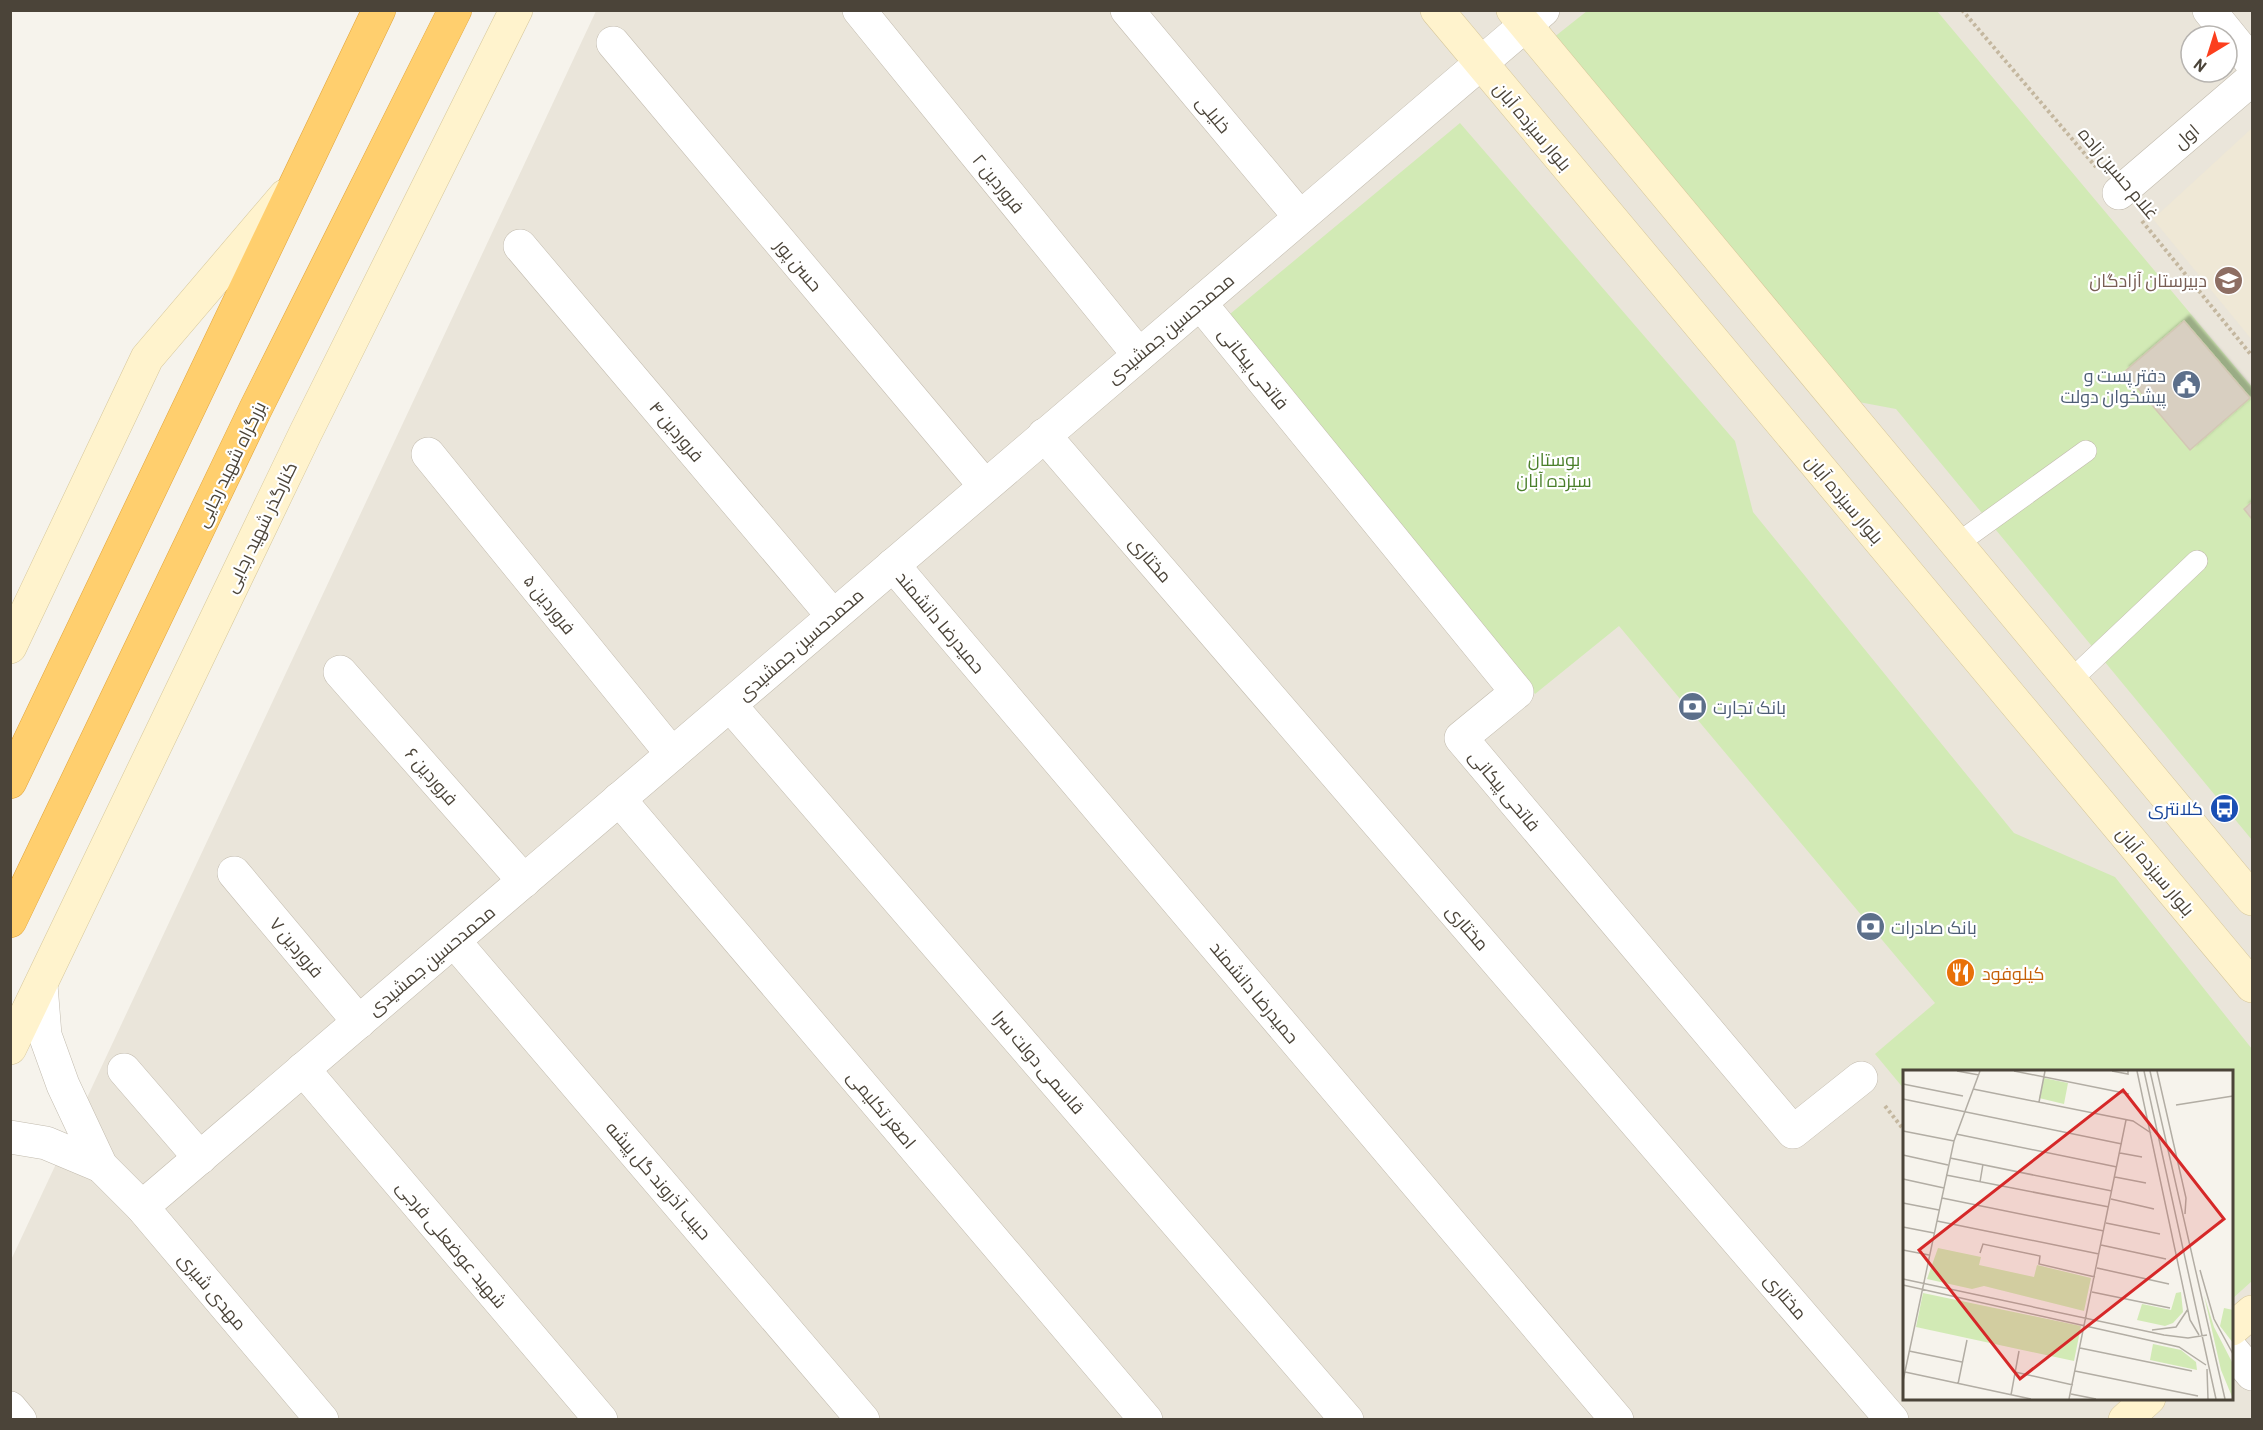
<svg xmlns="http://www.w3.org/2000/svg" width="2263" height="1430" viewBox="0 0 2263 1430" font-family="Barlow,Cairo,sans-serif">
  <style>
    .residential { fill: #eae5da; fill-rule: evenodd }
    .education { fill: #efe8d6 }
    .green { fill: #d2eab5 }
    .building { fill: #d8cfc1; stroke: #d3c7b4; stroke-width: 1.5; filter: url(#shadow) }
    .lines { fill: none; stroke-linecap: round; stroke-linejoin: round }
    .lane-casing { stroke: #c2bbae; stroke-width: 22 }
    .street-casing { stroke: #c2bbae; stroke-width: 34 }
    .secondary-casing { stroke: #d6c79b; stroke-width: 34 }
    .highway-casing { stroke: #e0a43c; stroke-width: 34 }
    .path { stroke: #c4b79f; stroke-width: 4; stroke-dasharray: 3 3; stroke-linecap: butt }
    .lane { stroke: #fff; stroke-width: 21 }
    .street { stroke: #fff; stroke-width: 33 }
    .secondary { stroke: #fff3cd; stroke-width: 33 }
    .highway { stroke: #ffcf6e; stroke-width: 33 }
    .labels { text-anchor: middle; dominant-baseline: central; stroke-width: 4.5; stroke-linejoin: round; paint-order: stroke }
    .street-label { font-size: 18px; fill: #4b4439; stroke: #fff }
    .education-label { font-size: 18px; fill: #785e54; stroke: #fff; text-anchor: end }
    .service-label { font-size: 18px; fill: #4e5e75; stroke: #fff; text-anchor: start }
    .park-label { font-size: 18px; fill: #4a7f2a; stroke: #fff }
    .transit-label { font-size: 18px; fill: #164399; stroke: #fff; text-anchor: end }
    .food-label { font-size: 18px; fill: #c56008; stroke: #fff; text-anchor: start }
    .inset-road { fill: none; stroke: #b2ada4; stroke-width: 1.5 }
    .view { fill: #d62828; fill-opacity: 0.15; stroke: #d62828; stroke-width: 3 }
    .inset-edge { fill: none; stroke: #4b4439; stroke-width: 3 }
  </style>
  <defs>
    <filter id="shadow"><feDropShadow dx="5.5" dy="-5.5" stdDeviation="1.5" flood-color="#0004"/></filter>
  </defs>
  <rect width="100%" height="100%" fill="#f6f3ec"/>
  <path class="residential" d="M596,11h1656v1408l-2241,1v-160zM2191,36h36v36h-36zM1904,1072h328v326h-328z"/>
  <path class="education" d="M2252,128v212l-99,-121z"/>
  <g class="green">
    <path d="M1587,11h350l315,376v453l-356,-431 -48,-9 -295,-362z"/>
    <path d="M1460,123l275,318 18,71 261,321 101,44 137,172v232l-20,18v-227h-328v17l-29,-35 60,-51 -316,-377 -84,68 -305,-380z"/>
  </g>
  <g class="building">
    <path d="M2184,321l66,77 -60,52 -66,-78z"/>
    <path d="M2252,502v17l-8,-10z"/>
  </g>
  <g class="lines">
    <defs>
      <g id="lane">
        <path d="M1957,544l129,-93"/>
        <path d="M2070,681l127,-120"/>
      </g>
      <g id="street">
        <path d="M859,10l280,345"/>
        <path d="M1127,10l173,207"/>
        <path d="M2209,10l43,53"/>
        <path d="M613,43l372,443"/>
        <path d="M2119,193l133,-114"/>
        <path d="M520,246l313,370"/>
        <path d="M1200,303l317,389 -56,46 332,394 68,-54"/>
        <path d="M1044,435l848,985"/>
        <path d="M428,454l244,300"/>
        <path d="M893,565l724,855"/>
        <path d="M340,672l184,209"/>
        <path d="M730,705l617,715"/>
        <path d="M619,799l527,621"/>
        <path d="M234,873l125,149"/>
        <path d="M454,941l409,479"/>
        <path d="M41,985l4,50 18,50 38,81 41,41 180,213"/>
        <path d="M303,1069l298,351"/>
        <path d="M124,1070l76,88"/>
        <path d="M10,1137l36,6 55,23"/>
        <path d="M142,1207l1401,-1197"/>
        <path d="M2232,1350l20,24"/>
        <path d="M10,1408l10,12"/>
      </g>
      <g id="secondary">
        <path d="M1437,10l815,976"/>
        <path d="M1513,10l739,889"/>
        <path d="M10,647l137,-289 138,-162"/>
        <path d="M10,1048l295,-614 211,-424"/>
        <path d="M2232,1329l20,-17"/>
        <path d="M2125,1420l24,-22"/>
      </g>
      <g id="highway">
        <path d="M10,782l369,-772"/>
        <path d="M10,921l245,-511 200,-400"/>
      </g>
    </defs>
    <use href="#lane" class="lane-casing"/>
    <use href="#street" class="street-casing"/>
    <use href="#secondary" class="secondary-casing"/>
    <use href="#highway" class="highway-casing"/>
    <g class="path">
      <path d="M1962,10l134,157"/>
      <path d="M2142,221l110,135"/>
      <path d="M1885,1106l19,24"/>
    </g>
    <use href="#lane" class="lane"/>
    <use href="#street" class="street"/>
    <use href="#secondary" class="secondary"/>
    <use href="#highway" class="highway"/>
  </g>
  <defs>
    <symbol id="school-disc" viewBox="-11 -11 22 22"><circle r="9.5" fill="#8d6e63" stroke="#fff"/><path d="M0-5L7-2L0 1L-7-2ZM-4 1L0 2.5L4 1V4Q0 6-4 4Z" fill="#fff"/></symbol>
    <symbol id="civic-disc" viewBox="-11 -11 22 22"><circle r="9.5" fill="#5c6f8a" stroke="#fff"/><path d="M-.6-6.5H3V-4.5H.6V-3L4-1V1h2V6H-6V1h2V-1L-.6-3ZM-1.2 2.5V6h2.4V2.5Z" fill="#fff"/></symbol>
    <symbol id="bank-disc" viewBox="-11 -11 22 22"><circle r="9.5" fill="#5c6f8a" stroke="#fff"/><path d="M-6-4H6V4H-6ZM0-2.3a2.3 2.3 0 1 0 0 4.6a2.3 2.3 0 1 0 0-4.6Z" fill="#fff"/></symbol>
    <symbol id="bus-disc" viewBox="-11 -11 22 22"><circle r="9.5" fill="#1a4fb4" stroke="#fff"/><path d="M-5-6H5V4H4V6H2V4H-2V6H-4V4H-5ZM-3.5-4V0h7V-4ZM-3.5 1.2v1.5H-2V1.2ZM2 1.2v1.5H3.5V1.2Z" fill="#fff"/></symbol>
    <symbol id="restaurant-disc" viewBox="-11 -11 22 22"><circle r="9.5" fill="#e8710a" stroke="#fff"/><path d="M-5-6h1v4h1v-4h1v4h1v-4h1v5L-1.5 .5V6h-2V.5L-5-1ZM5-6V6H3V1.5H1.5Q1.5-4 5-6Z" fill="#fff"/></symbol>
  </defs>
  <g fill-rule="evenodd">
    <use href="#school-disc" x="2212" y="264" width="33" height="33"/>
    <use href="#civic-disc" x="2170" y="368" width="33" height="33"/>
    <use href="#bank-disc" x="1676" y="690" width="33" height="33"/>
    <use href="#bus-disc" x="2208" y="792" width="33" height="33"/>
    <use href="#bank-disc" x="1854" y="910" width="33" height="33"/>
    <use href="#restaurant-disc" x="1944" y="956" width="33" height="33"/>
  </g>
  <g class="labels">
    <g class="street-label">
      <text transform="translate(1214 114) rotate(50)">خلیلی</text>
      <text transform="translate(1533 126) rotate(50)">بلوار سیزده آبان</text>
      <text transform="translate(2186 136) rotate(-41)">اول</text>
      <text transform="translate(2119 173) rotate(50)">غلام حسین زاده</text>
      <text transform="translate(999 183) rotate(51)">فروردین ۲</text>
      <text transform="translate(799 265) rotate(50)">حسن پور</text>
      <text transform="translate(1170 328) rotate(-40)">محمدحسین جمشیدی</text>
      <text transform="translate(1254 368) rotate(51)">فاتحی پیکانی</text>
      <text transform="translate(677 431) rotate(50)">فروردین ۴</text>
      <text transform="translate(230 464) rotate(-64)">بزرگراه شهید رجایی</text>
      <text transform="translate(1845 499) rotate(50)">بلوار سیزده آبان</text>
      <text transform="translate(260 527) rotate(-64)">کنارگذر شهید رجایی</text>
      <text transform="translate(1151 559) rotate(49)">مختاری</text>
      <text transform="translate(550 604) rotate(51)">فروردین ۵</text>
      <text transform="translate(941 622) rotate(50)">حمیدرضا دانشمند</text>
      <text transform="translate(800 644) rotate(-41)">محمدحسین جمشیدی</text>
      <text transform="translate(432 776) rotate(49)">فروردین ۶</text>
      <text transform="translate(1505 790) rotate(50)">فاتحی پیکانی</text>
      <text transform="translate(2156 871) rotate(50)">بلوار سیزده آبان</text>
      <text transform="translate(1468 927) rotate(49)">مختاری</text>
      <text transform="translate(297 947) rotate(50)">فروردین ۷</text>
      <text transform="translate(431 960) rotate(-40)">محمدحسین جمشیدی</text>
      <text transform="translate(1255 992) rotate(50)">حمیدرضا دانشمند</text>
      <text transform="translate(1039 1062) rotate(49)">قاسمی دولت سرا</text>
      <text transform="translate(882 1109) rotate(50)">اصغر تکلیمی</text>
      <text transform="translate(659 1180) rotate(49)">حبیب آذروند گل پیشه</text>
      <text transform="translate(452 1244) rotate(50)">شهید عوضعلی فرجی</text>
      <text transform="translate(213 1291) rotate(50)">مهدی شیری</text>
      <text transform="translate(1786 1296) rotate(49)">مختاری</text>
    </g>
    <g class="education-label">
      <text x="2207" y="280">دبیرستان آزادگان</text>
    </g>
    <g class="service-label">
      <text x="2166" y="375" text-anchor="end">دفتر پست و<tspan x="2166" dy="21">پیشخوان دولت</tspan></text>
      <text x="1713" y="707">بانک تجارت</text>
      <text x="1891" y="927">بانک صادرات</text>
    </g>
    <g class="park-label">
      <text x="1554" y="459">بوستان<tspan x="1554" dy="21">سیزده آبان</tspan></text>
    </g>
    <g class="transit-label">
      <text x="2203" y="808">کلانتری</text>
    </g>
    <g class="food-label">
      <text x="1982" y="973">کیلوفود</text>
    </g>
  </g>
  <g transform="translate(1903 1070)">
    <rect width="330" height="330" fill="#f6f3ec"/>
    <path d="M141,8l24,5 -4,21 -25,-6zM35,178l43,9 -2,8 55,12 3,-12 54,13 -7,33 -100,-25 -12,3 -45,-10zM278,222l2,20 -10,11 -8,3 -28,-6 5,-16 29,6 5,-17zM20,223l158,33 -7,35 -158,-34zM301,225l10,32 19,37v35l-12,-29zM321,238l9,2v33l-13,-17zM250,274l28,6 15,12 1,8 -47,-10z" fill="#d2eab5"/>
    <path class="inset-road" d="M54,1l22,4M111,1l115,23M209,1l16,3v-3M234,1l53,249 9,15M241,1l72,328M247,1l75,328M254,1l29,127 -1,16M0,14l60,12M70,19l160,32 18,12M0,29l219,45M136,32l6,-31M273,35l57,-9M0,61l51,10M53,64l161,33M217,83l22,4M0,85l45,10M47,88l162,33M43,105l163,32M212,107l31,6M0,109l41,9M77,112l3,-18M39,128l162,33M208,129l43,10M0,133l36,7M34,151l162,33M203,153l54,11M0,157l31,6M198,175l65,14M0,180l26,5M77,183l3,-9 57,12 -1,8 56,13M194,198l72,16M297,200l14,49 19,35M0,209l261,56 24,3 19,-3M0,215l276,62 27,18M189,222l78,16M249,260l24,-3 12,-18M177,278l112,23M6,281l53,11M304,299l1,30M172,301l123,25M2,302l126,27M112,302l58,13M0,311l51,-240 26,-70M55,314l9,-44M168,324l25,5M108,325l8,-44M166,329l57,-279"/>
    <path class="view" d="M220,20l101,129 -204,160 -101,-129z"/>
    <rect width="330" height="330" class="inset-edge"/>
  </g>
  <rect width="2263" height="1430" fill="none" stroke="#4b4439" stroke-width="24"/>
  <g transform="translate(2209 54) rotate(218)"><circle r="28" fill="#ffffff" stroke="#b7b4b0" stroke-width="1.5"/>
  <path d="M0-4.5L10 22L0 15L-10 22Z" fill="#fc3f1d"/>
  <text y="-9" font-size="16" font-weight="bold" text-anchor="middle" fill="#4b4439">N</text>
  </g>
</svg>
